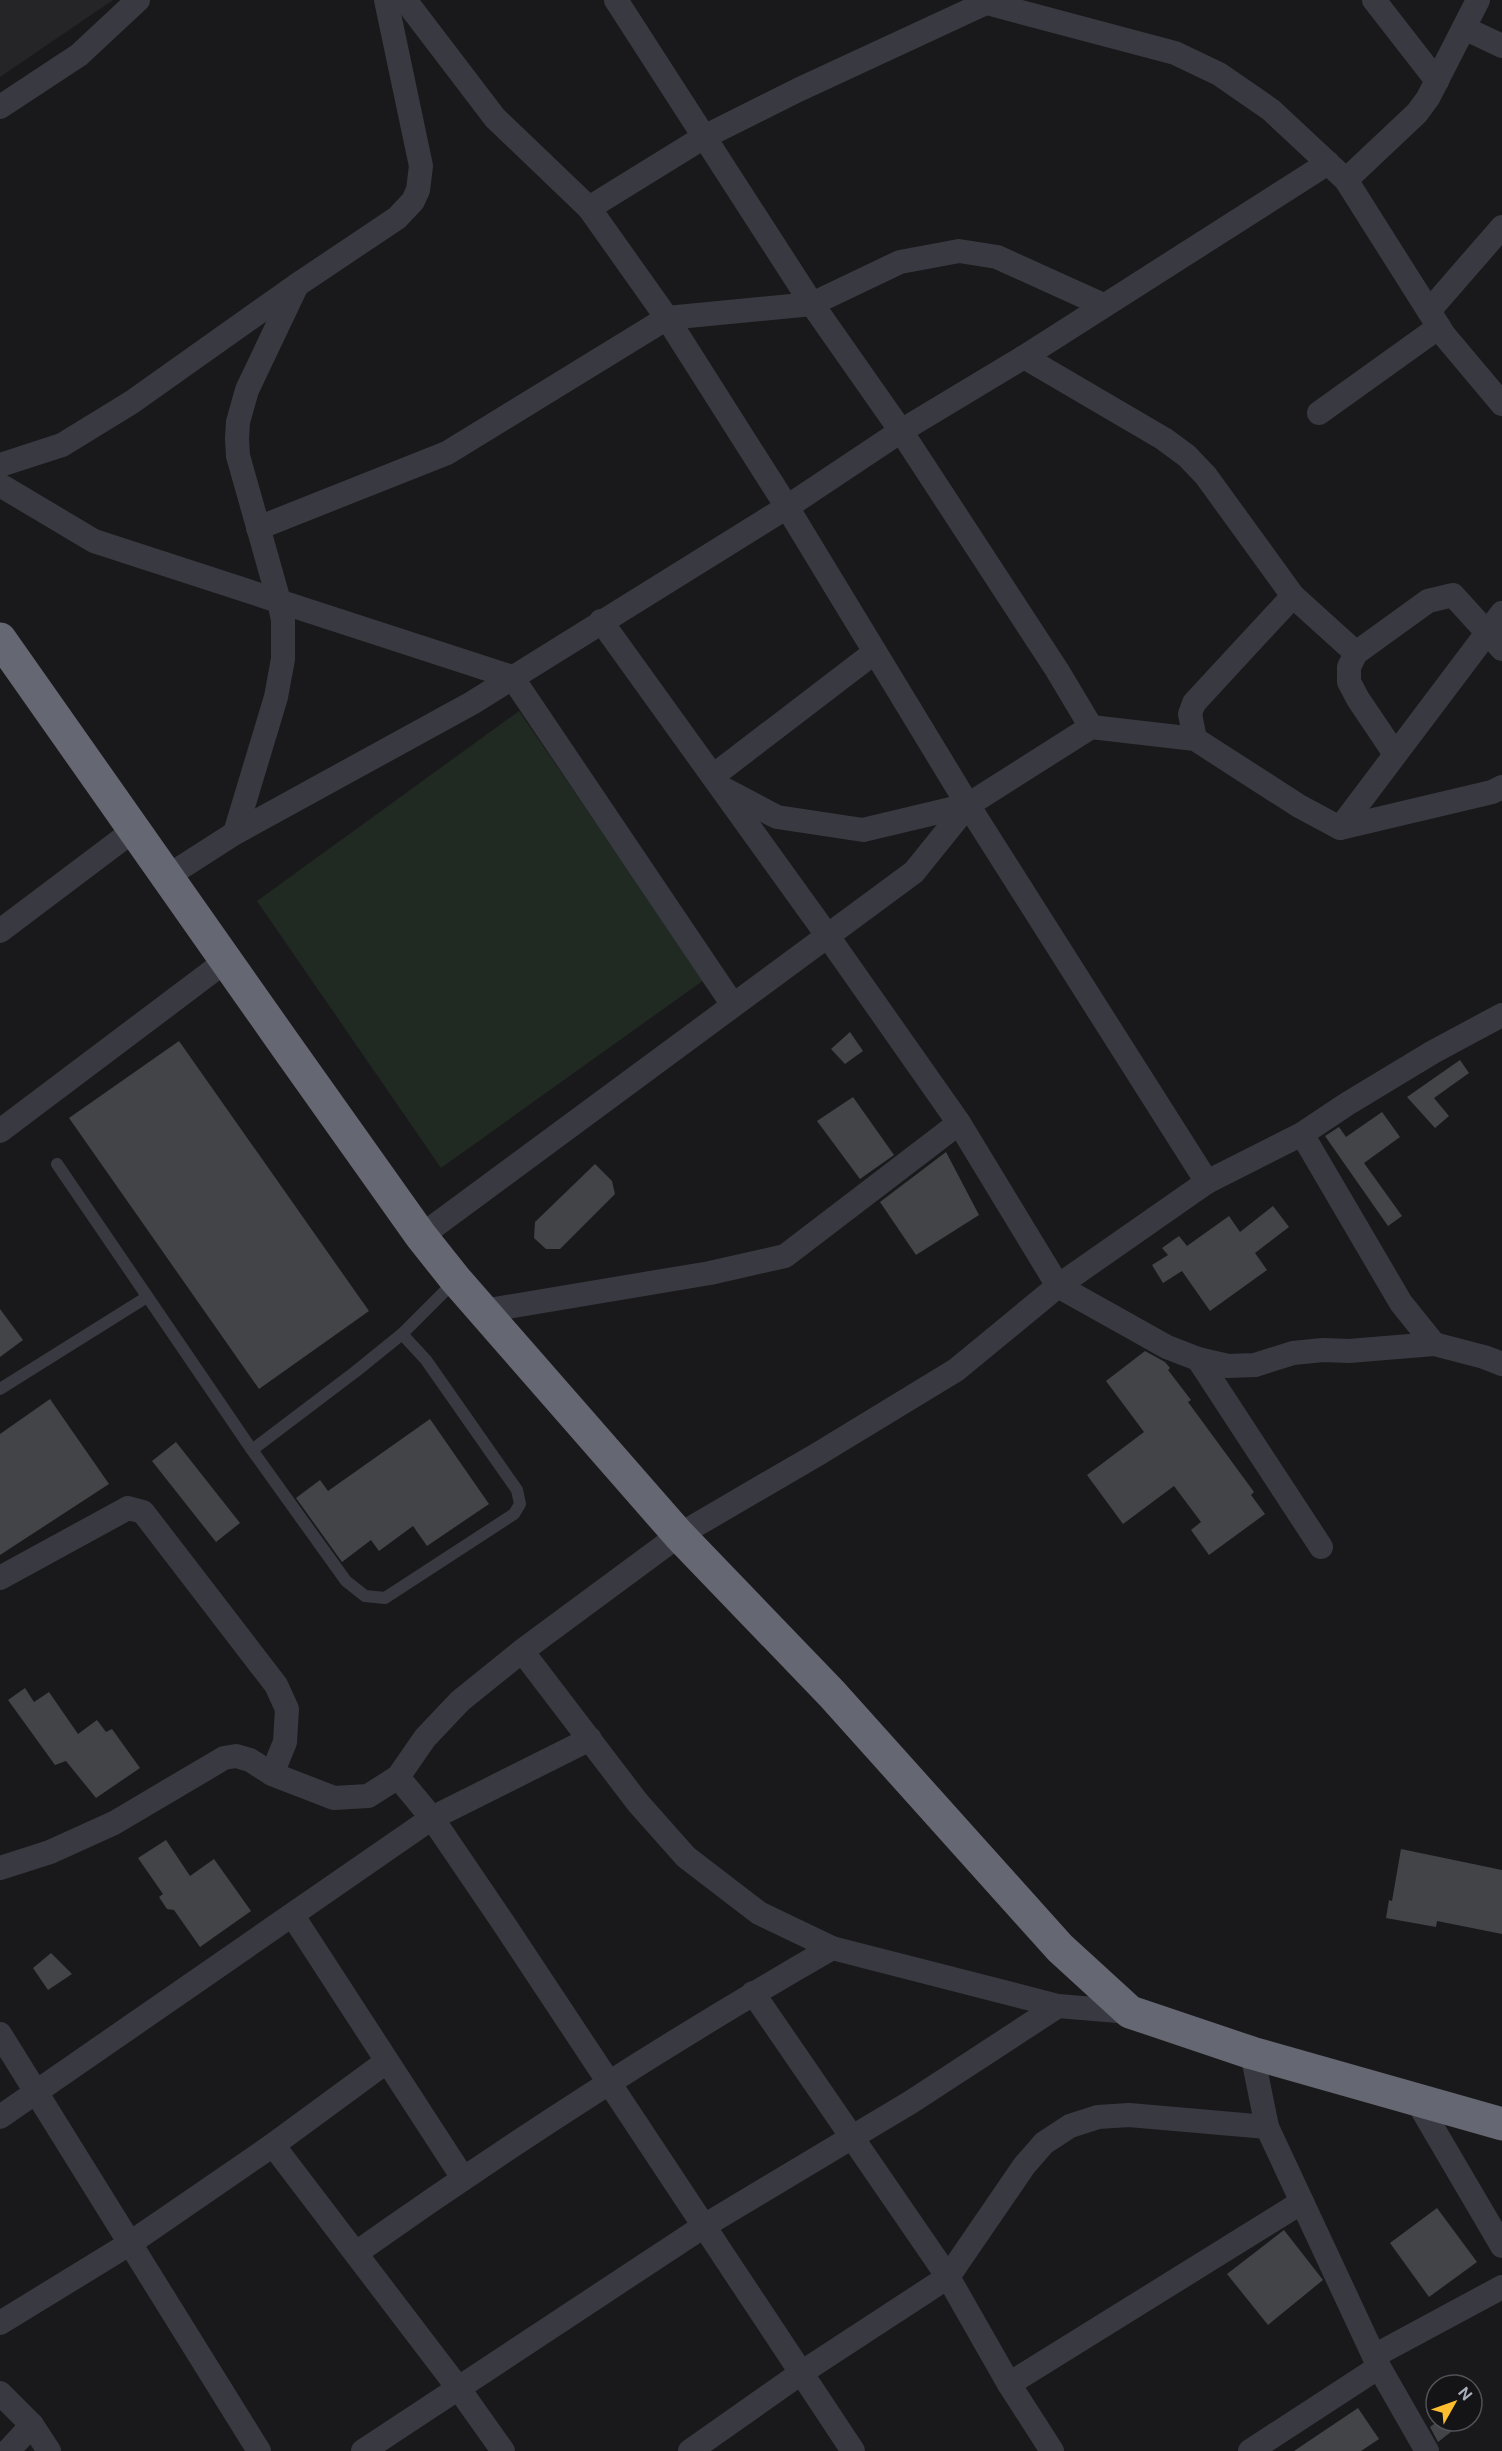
<svg xmlns="http://www.w3.org/2000/svg" width="1502" height="2451" viewBox="0 0 1502 2451" font-family="'DM Sans',sans-serif">
  <style>
    .built { fill: #252528 }
    .green { fill: #202a22 }
    .building { fill: #434448 }
    .lines { fill: none; stroke-linecap: round; stroke-linejoin: round }
    .lane { stroke: #393a41; stroke-width: 12 }
    .street { stroke: #393a41; stroke-width: 24 }
    .highway { stroke: #656872; stroke-width: 33 }
  </style>
  <rect width="100%" height="100%" fill="#19191b"/>
  <path class="built" d="M0,0h113l-113,77z"/>
  <path class="green" d="M519,711l185,269 -263,188 -184,-267z"/>
  <g class="building">
    <path d="M850,1032l13,19 -18,13 -14,-15z"/>
    <path d="M179,1041l190,270 -110,78 -190,-271z"/>
    <path d="M1460,1060l9,13 -35,25 15,18 -14,12 -28,-31z"/>
    <path d="M853,1097l41,58 -34,24 -43,-58z"/>
    <path d="M1382,1112l18,25 -36,26 38,53 -14,10 -63,-90 14,-9 7,10z"/>
    <path d="M946,1152l33,63 -63,40 -36,-53z"/>
    <path d="M595,1164l17,17 3,13 -55,55h-14l-12,-11 1,-16z"/>
    <path d="M1273,1206l16,21 -34,26 12,17 -57,41 -28,-40 -19,12 -11,-18 16,-10 -6,-7 17,-12 8,10 42,-30 11,16z"/>
    <path d="M0,1309l23,31 -23,17z"/>
    <path d="M1145,1351l20,11 5,6 -2,2 23,30 -3,2 66,90 -3,3 14,19 -56,41 -18,-25 10,-8 -27,-36 -51,38 -36,-49 57,-43 -38,-51z"/>
    <path d="M50,1399l59,85 -109,71v-121z"/>
    <path d="M430,1419l59,85 -62,42 -14,-20 -34,25 -8,-11 -29,22 -46,-64 24,-18 8,11z"/>
    <path d="M176,1442l64,81 -24,19 -64,-81z"/>
    <path d="M25,1688l9,14 15,-10 29,42 19,-14 9,12 6,-3 28,39 -44,30 -30,-37 -11,4 -47,-65z"/>
    <path d="M166,1840l24,36 24,-17 37,52 -51,36 -26,-37 -7,-1 -8,-12 4,-3 -25,-36z"/>
    <path d="M1401,1849l101,21v64l-65,-13 -1,6 -50,-9 3,-18 3,1z"/>
    <path d="M51,1953l21,21 -24,16 -15,-22z"/>
    <path d="M1437,2208l40,54 -48,35 -39,-54z"/>
    <path d="M1284,2230l39,50 -55,45 -41,-51z"/>
    <path d="M1358,2408l21,31 -18,12h-67z"/>
    <path d="M1438,2421h27l-27,21 -8,-15z"/>
  </g>
  <g class="lines">
    <g class="lane">
      <path d="M57,1164l195,286 94,131 19,15 20,2 129,-84 6,-10 -3,-14 -91,-130 -24,-26"/>
      <path d="M0,1389l147,-92"/>
      <path d="M252,1450l103,-78 47,-38 54,-54"/>
    </g>
    <g class="street">
      <path d="M405,0l90,118 94,90 78,110 120,189 181,298 239,377"/>
      <path d="M616,0l196,304 89,127 156,239 34,57"/>
      <path d="M1374,0l63,81"/>
      <path d="M987,3l188,50 44,21 52,36 75,70 98,155 58,69"/>
      <path d="M1464,28l38,18"/>
      <path d="M0,107l79,-52 59,-55"/>
      <path d="M1346,180l71,-67 11,-15 50,-98"/>
      <path d="M589,208l115,-71 94,-47 194,-90"/>
      <path d="M1429,311l73,-84"/>
      <path d="M1024,357l140,82 23,17 19,20 87,120 63,57"/>
      <path d="M1319,413l120,-86"/>
      <path d="M0,465l62,-20 70,-43 165,-117 100,-67 16,-17 5,-11 3,-24 -35,-166"/>
      <path d="M0,485l94,56 418,136 221,328"/>
      <path d="M258,528l189,-75 220,-135 145,-14 88,-42 59,-11 38,6 106,48"/>
      <path d="M601,621l226,314 132,188 99,163 109,61 31,12 30,7 27,-1 38,-12 30,-3 26,1 85,-7 50,13 18,7"/>
      <path d="M1195,739l-5,-25 4,-11 99,-107"/>
      <path d="M1395,754l-37,-55 -9,-17v-15l7,-14 72,-52 25,-6 49,54"/>
      <path d="M713,776l162,-124"/>
      <path d="M726,790l51,27 86,13 105,-25"/>
      <path d="M1340,828l162,-215"/>
      <path d="M235,833l41,-136 7,-38v-39l-4,-19 -41,-145 -1,-17 1,-17 9,-32 49,-103"/>
      <path d="M168,876l67,-43 237,-130 315,-196 114,-76 123,-74 304,-194"/>
      <path d="M0,931l134,-101"/>
      <path d="M0,1131l227,-171"/>
      <path d="M1302,1134l99,169 33,41"/>
      <path d="M421,1236l493,-364 54,-67 123,-78 104,12 104,67 41,22 152,-36 10,-5"/>
      <path d="M483,1311l227,-38 75,-17 174,-133"/>
      <path d="M1198,1359l123,188"/>
      <path d="M0,1578l128,-70 15,4 133,173 11,24 -2,33 -13,32"/>
      <path d="M522,1651l116,152 48,54 73,56 73,35 226,58 72,6"/>
      <path d="M398,1777l34,41 70,103 351,530"/>
      <path d="M0,1868l50,-16 64,-29 110,-65 12,-2 14,4 22,14 62,24 34,-2 30,-19 27,-39 35,-37 62,-50 157,-116 139,-81 138,-84 102,-84 149,-104 95,-48 45,-30 86,-52 69,-37"/>
      <path d="M293,1916l170,262"/>
      <path d="M753,1993l195,284 61,107 43,67"/>
      <path d="M0,2034l259,417"/>
      <path d="M1252,2053l15,74 112,240 48,84"/>
      <path d="M1417,2101l85,145"/>
      <path d="M0,2117l432,-299 158,-79"/>
      <path d="M273,2145l186,244 44,62"/>
      <path d="M356,2253c154,-109 312,-211 476,-305"/>
      <path d="M0,2323l129,-79 144,-99 113,-83"/>
      <path d="M1374,2356l128,-69"/>
      <path d="M1009,2384l293,-182"/>
      <path d="M0,2393l32,32 17,26"/>
      <path d="M8,2451l24,-26"/>
      <path d="M363,2451l341,-225 207,-124 147,-96"/>
      <path d="M690,2451l111,-78 147,-96 76,-111 20,-23 26,-17 28,-9 31,-2 138,12"/>
      <path d="M1250,2451l129,-84"/>
    </g>
    <path class="highway" d="M0,639l284,404 137,193 35,44 223,255 153,159 228,254 70,64 122,41 250,71"/>
  </g>
  <g transform="translate(1454 2403) rotate(50)"><circle r="28" fill="#141416" stroke="#505258" stroke-width="1.5"/>
  <path d="M0-4.5L10 22L0 15L-10 22Z" fill="#ffbe2e"/>
  <text y="-9" font-size="16" font-weight="bold" text-anchor="middle" fill="#aaafbc">N</text>
  </g>
</svg>
